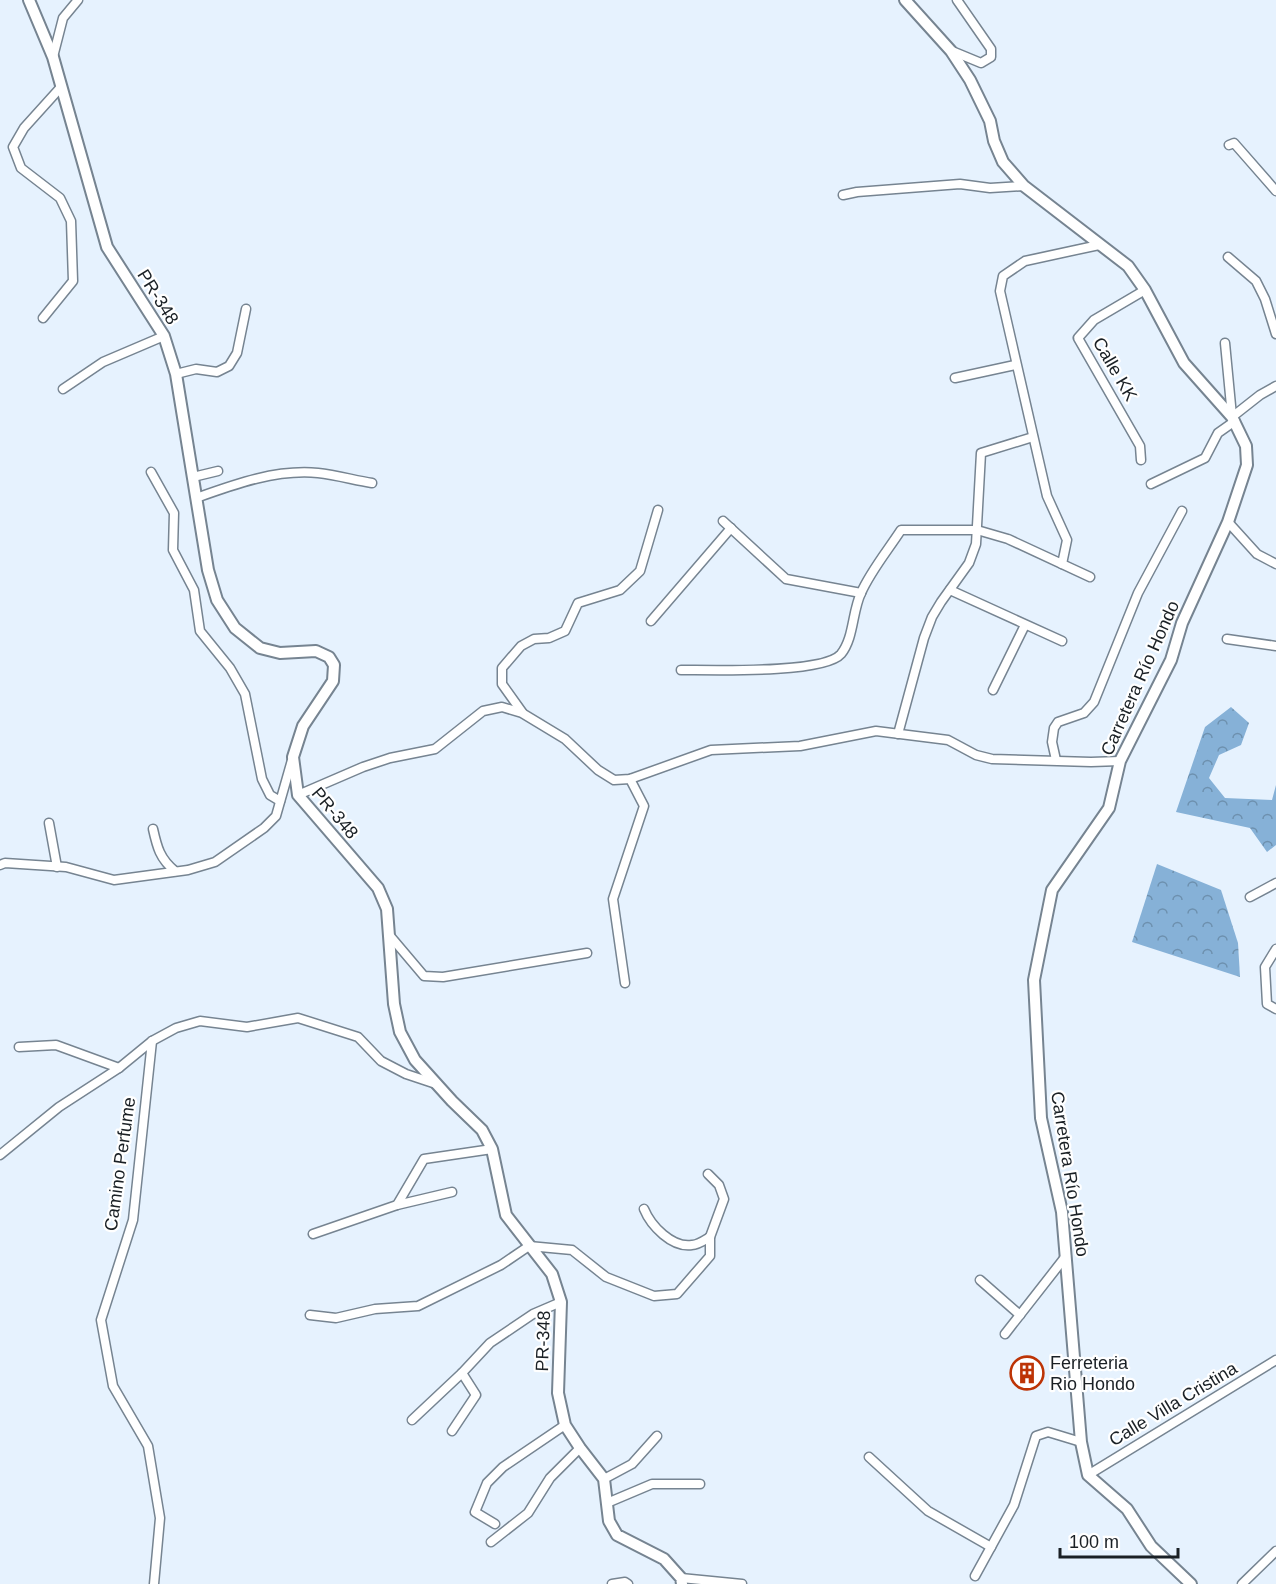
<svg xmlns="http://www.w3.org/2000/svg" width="1276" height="1584" viewBox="0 0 1276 1584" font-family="Arial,sans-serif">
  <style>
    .forest { fill: url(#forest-crowns) }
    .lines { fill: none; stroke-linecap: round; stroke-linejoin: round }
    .minor-casing { stroke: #768491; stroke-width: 11 }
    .tertiary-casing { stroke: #768491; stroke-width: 14 }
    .minor { stroke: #fff; stroke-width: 8 }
    .tertiary { stroke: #fff; stroke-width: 10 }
    .labels { text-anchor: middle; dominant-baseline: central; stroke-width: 4.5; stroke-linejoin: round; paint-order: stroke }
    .street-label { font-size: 18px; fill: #1a2025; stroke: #fff }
    .poi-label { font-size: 18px; fill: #1a2025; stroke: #fff; text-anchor: start }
  </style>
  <defs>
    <pattern id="forest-crowns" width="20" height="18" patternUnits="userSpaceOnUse" patternTransform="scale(1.5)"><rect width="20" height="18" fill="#86b1d7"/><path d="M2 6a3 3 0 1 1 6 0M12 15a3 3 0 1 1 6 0" fill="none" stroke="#6d90ae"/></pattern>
  </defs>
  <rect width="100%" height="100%" fill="#e6f2fe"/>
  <g class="forest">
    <path d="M1231,707l18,16 -8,22 -22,10 -10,23 16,20 47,2 4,-15v60l-9,7 -17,-24 -74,-16 29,-85z"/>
    <path d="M1157,864l64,26 17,53 2,34 -108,-35z"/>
  </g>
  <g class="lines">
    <defs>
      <g id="minor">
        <path d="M952,51l29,12 10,-6v-8l-34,-49"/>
        <path d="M53,57l10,-39 15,-18"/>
        <path d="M1229,145l5,-2 42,48"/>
        <path d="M843,195l14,-3 103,-8 30,4 34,-2"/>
        <path d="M1228,257l28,24 9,18 11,35"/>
        <path d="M43,318l30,-37 -2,-60 -11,-23 -39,-30 -8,-21 11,-19 37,-41"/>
        <path d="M1225,343l7,73"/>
        <path d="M176,374l20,-5 21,3 12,-6 8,-13 9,-44"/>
        <path d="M955,378l60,-13"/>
        <path d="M63,389l40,-27 61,-26"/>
        <path d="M1232,417l28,-22 16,-9"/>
        <path d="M1141,460l-1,-14 -62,-108 16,-18 51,-30"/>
        <path d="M151,472l23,41 -1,37 21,40 6,41 30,37 15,26 17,85 8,16 10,6"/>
        <path d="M193,477l25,-6"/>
        <path d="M1151,484l54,-26 13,-25 17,-12"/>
        <path d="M196,498c39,-14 80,-29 122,-25 18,2 36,7 54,10"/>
        <path d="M723,521l63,58 75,14"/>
        <path d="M1228,522l29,32 19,10"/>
        <path d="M1062,564l5,-24 -20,-44 -47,-205 3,-15 22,-15 74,-16"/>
        <path d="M950,590l112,51"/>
        <path d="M651,621l80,-93"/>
        <path d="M1227,639l49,7"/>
        <path d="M681,670c29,0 143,4 160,-16 13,-16 11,-42 20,-61 9,-21 27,-43 40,-63h76l31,9 82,38"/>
        <path d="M993,690l32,-65"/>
        <path d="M522,712l-20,-28v-16l19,-22 13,-7 15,-1 16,-7 13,-28 42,-13 20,-19 18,-61"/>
        <path d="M898,734l26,-96 8,-21 9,-15 28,-39 7,-19 5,-91 52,-16"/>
        <path d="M1056,760l-4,-18 2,-14 4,-6 26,-9 10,-11 44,-109 44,-82"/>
        <path d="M298,795l65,-28 27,-9 45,-9 48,-38 19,-4 20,6 43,26 33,31 16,10 16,-1 81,-29 89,-4 76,-15 72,9 28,15 16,4 99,3 29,-1"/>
        <path d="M49,823l8,44"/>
        <path d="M153,829c4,18 7,30 22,42"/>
        <path d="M0,865l5,-2 61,4 48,13 74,-10 27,-8 49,-34 12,-12 16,-56"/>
        <path d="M1250,897l26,-14"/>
        <path d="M391,937l33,39 19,1 144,-24"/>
        <path d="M1276,949l-11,18 2,37 9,5"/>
        <path d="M625,983l-12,-84 31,-93 -14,-27"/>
        <path d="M152,1041l-19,179 -32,100 12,66 35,60 12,72 -6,66"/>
        <path d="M19,1047l37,-2 63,23"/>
        <path d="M0,1155l59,-48 60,-39 33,-27 24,-13 24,-7 47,6 51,-9 60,19 23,24 25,13 30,10"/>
        <path d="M397,1205l55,-13"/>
        <path d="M644,1209c7,17 28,39 48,36 6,0 13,-5 18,-8"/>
        <path d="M313,1234l84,-29 27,-46 68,-10"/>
        <path d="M980,1280l40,35"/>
        <path d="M310,1315l26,3 39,-9 43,-3 83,-41 28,-19 43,4 34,27 48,19 23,-2 33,-38v-19l14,-38 -5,-14 -11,-11"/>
        <path d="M1005,1334l61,-78"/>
        <path d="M412,1420l50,-47 28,-30 43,-29 28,-12"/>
        <path d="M452,1431l24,-36 -14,-22"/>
        <path d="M869,1457l59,54 63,36"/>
        <path d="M1088,1475l188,-115"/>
        <path d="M604,1479l28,-15 25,-28"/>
        <path d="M607,1503l45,-19h48"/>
        <path d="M495,1524l-20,-12 12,-29 16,-16 62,-42"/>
        <path d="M491,1542l37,-29 22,-35 30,-30"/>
        <path d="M975,1576l39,-71 22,-69 12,-4 33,10"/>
        <path d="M681,1578l61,6"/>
        <path d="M612,1584l13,-2 3,2"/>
        <path d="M1242,1584l34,-33"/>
      </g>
      <g id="tertiary">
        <path d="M29,0l24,57 54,190 57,89 12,38 32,196 9,30 18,28 25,20 20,5 36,-2 13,6 5,8 -1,16 -30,45 -10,31 5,38 80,93 9,21 7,95 6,28 15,28 37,41 30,29 10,19 14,66 46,59 9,28 -3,91 7,32 15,23 24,31 5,42 8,14 47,24 17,19 1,6"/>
        <path d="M905,0l46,51 19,29 20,41 4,20 9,21 21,24 104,80 17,24 39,73 48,54 14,29 1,19 -19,57 -46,101 -11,37 -51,101 -11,47 -57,82 -18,90 7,138 21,94 19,230 7,33 39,34 24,37 40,38"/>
      </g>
    </defs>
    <use href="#minor" class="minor-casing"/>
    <use href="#tertiary" class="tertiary-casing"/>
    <use href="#minor" class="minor"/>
    <use href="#tertiary" class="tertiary"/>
  </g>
  <defs>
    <symbol id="building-ring" viewBox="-11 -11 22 22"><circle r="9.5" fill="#fff" stroke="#bd3406" stroke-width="1.5"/><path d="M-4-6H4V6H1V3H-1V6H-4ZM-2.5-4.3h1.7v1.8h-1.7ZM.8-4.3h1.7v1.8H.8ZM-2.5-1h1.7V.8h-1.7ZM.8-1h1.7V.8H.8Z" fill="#bd3406"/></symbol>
  </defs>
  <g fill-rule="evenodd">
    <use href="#building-ring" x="1008" y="1354" width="38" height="38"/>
  </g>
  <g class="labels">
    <g class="street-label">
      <text transform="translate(158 297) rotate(58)">PR-348</text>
      <text transform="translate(1115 369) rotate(60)">Calle KK</text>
      <text transform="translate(1140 678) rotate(-66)">Carretera Río Hondo</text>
      <text transform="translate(335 813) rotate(50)">PR-348</text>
      <text transform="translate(120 1164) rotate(-82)">Camino Perfume</text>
      <text transform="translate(1070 1174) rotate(81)">Carretera Río Hondo</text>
      <text transform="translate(543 1341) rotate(-88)">PR-348</text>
      <text transform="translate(1173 1404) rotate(-31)">Calle Villa Cristina</text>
    </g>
    <g class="poi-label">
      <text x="1050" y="1363">Ferreteria<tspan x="1050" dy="21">Rio Hondo</tspan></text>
    </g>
  </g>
  <path d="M1060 1548v9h118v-9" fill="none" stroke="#1a2025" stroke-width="3"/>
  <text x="1069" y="1548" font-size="18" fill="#1a2025" stroke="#ffffff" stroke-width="4.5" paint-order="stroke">100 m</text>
</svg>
